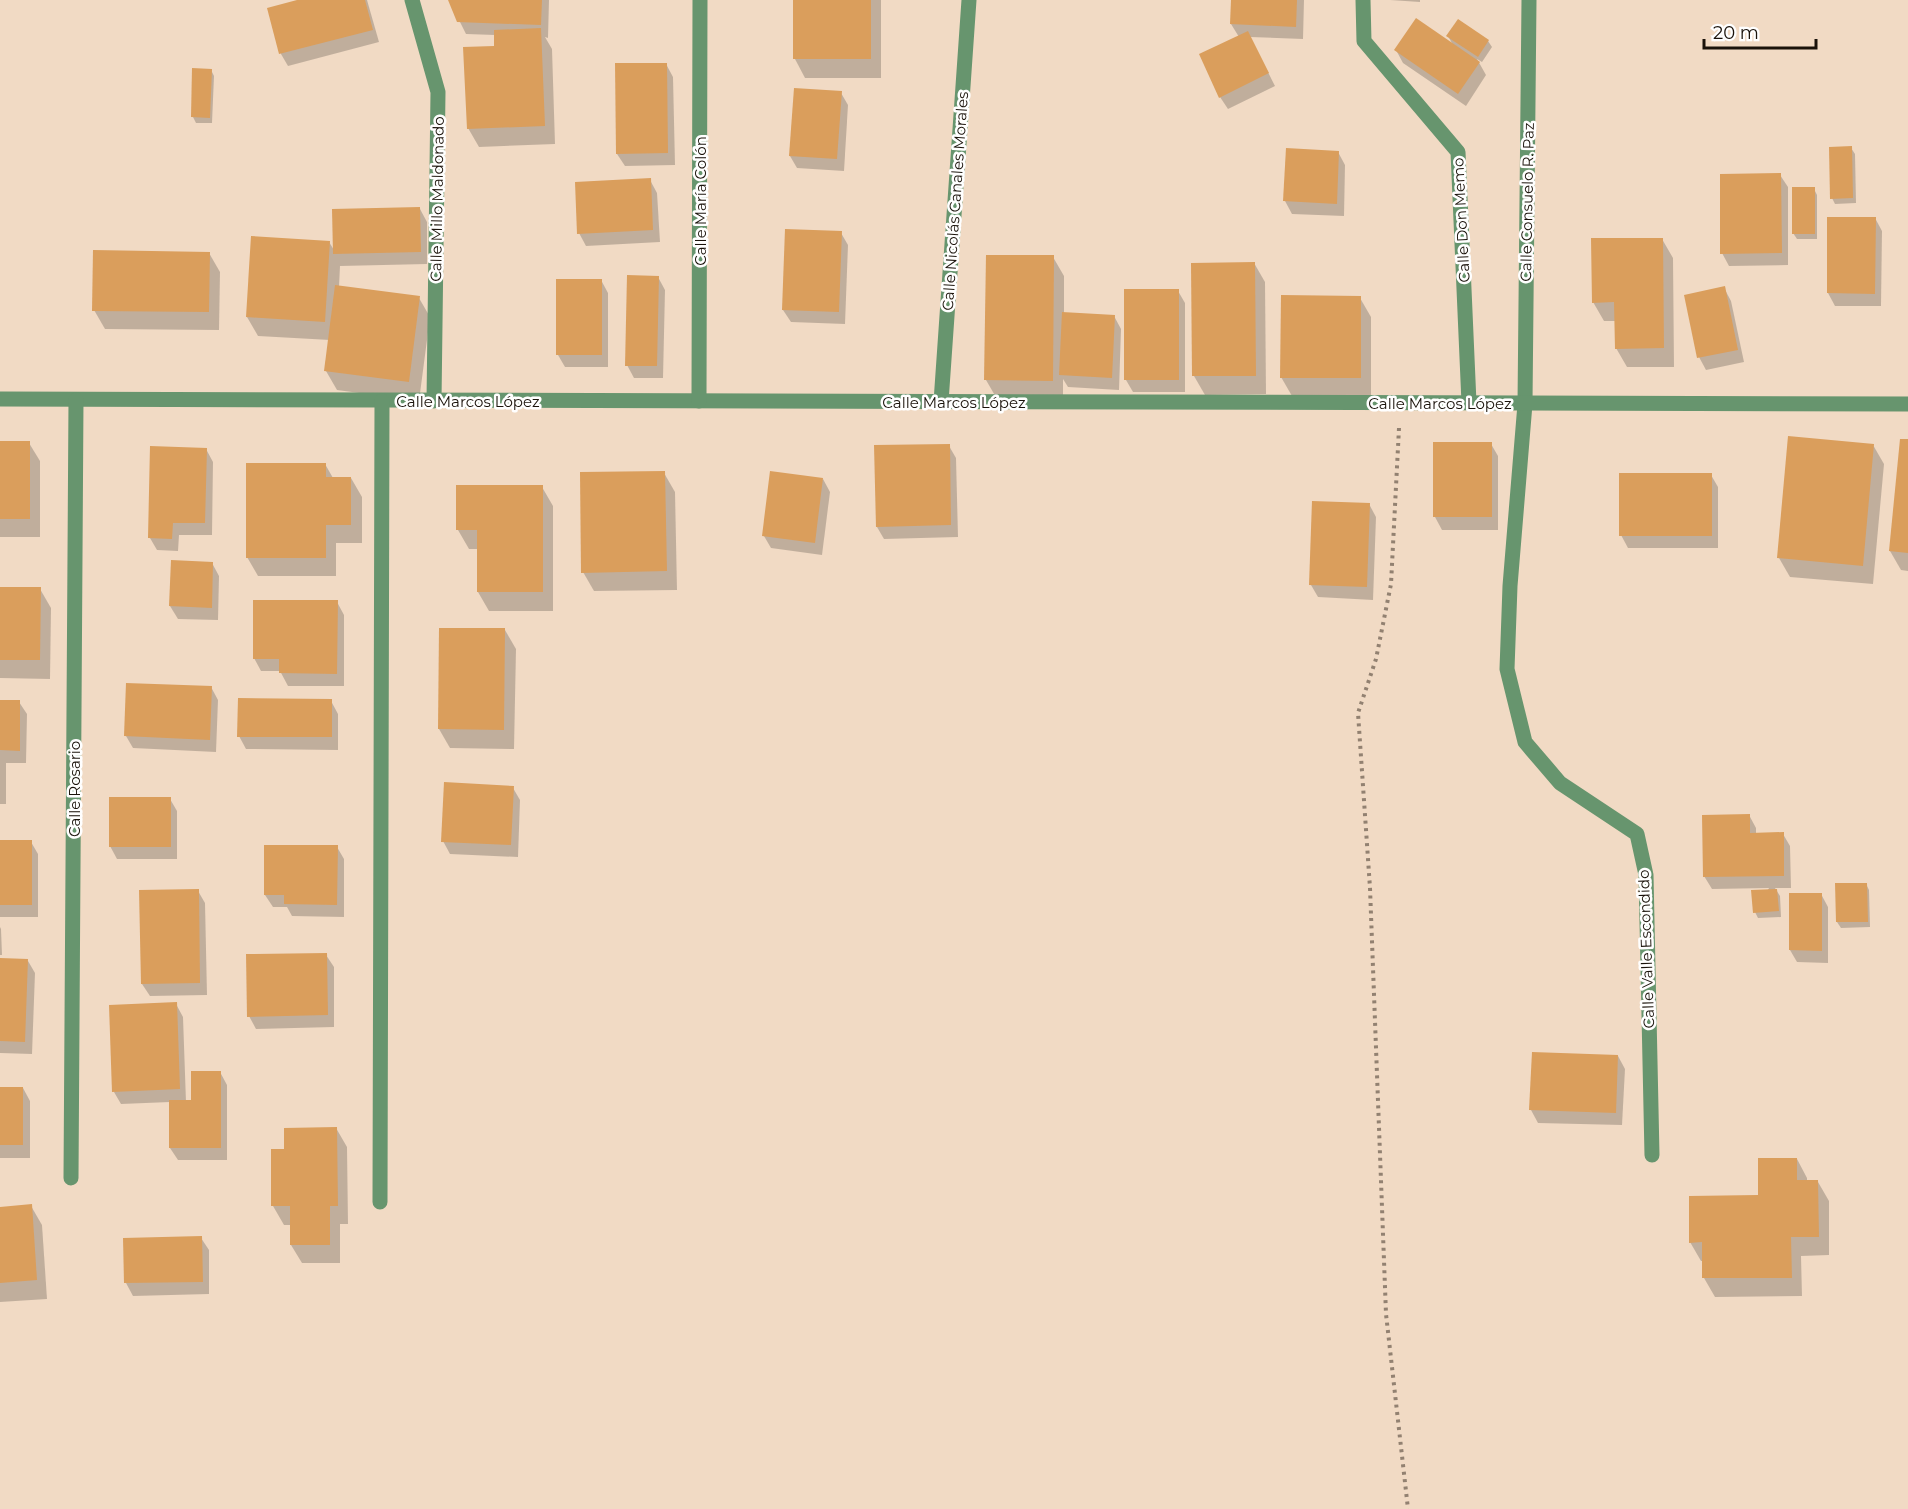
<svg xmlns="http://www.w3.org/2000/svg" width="1908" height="1509" viewBox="0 0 1908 1509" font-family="Montserrat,sans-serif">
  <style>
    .shadow { fill: #0003 }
    .building { fill: #da9e5c }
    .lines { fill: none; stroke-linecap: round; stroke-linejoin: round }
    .path { stroke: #928171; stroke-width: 4; stroke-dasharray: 3 4.5; stroke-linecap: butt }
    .street { stroke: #67956e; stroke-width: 15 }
    .labels { text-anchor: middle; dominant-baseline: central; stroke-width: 5; stroke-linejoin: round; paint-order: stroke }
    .street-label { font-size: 15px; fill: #1a120a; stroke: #fff }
  </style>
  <rect width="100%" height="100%" fill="#f1dac4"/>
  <g class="shadow">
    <path d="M303,0h64l12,42 -91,24 -7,-12 -12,-45z"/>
    <path d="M449,0h100l-1,38 -3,-1 7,12 3,95 -76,3 -11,-19 28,-81 -1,-12 -29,-1z"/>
    <path d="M795,0h86v78h-76l-10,-19z"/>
    <path d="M1232,0h72l-1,39 -53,-2 25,49 -47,23 -8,-12 19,-60 -8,-13z"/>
    <path d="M1390,0h30v2z"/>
    <path d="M1458,21l30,20 4,6 -10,15 -5,-3 9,16 -20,31 -63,-43 -7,-13 57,-5 -5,-9z"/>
    <path d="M666,64l7,13 2,88 -50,1 -8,-12z"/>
    <path d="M211,70l3,6 -2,47h-16l-3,-6z"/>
    <path d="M841,93l7,12 -4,66 -47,-3 -7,-12z"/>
    <path d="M1851,148l4,6 1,49 -21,1 -3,-6z"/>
    <path d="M1287,150l51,2 7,13 -1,51 -52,-2 -7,-13z"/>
    <path d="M1780,175l8,12v78l-59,1 -7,-13z"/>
    <path d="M650,180l7,13 3,49 -74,4 -7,-13z"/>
    <path d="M1814,189l3,6v44h-20l-4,-6z"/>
    <path d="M420,209l7,13v42l-87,2 -1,21 80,11 11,19 -11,84 -82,-11 -11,-19 4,-31 -72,-4 -11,-19 82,-75 5,8z"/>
    <path d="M1875,218l7,13 -1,75h-46l-7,-13z"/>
    <path d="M841,233l7,12 -3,79 -54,-2 -8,-12z"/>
    <path d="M1662,239l11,19 1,109h-47l-11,-19v-27h-12l-11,-19z"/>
    <path d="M209,253l11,19 -1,58 -114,-1 -11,-19z"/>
    <path d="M1053,257l11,19v38l50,2 7,13 -2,61 -51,-3 -5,-8v20h-66l-11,-19z"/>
    <path d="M1254,263l11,19 1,112 -61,1 -11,-19z"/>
    <path d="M658,277l7,13 -2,88h-29l-7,-13z"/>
    <path d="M601,280l7,13v74h-43l-7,-12z"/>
    <path d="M1724,288l7,13 13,61 -38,8 -7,-13z"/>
    <path d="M1178,291l7,12v89h-52l-7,-12z"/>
    <path d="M1360,298l11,19v80l-79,-1 -11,-19z"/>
    <path d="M1908,441v130l-7,-1 -11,-19z"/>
    <path d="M0,443h29l11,18v76h-40z"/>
    <path d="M1435,444h56l7,12v74h-56l-7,-13z"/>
    <path d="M1873,445l11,19 -11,120 -83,-7 -11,-19z"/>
    <path d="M949,446l7,12 2,79 -74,2 -7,-12z"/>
    <path d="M206,449l7,13 -1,73h-33l-1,16 -21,-1 -7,-12z"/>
    <path d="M325,464l8,14h18l11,19v46h-26v33h-78l-11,-19z"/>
    <path d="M664,473l11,19 2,98 -83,1 -11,-19z"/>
    <path d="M1711,475l7,12v61h-90l-7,-13z"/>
    <path d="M823,479l7,13 -8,63 -51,-7 -7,-12z"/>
    <path d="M542,487l11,19v105h-64l-11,-19v-43h-9l-11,-19z"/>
    <path d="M1369,504l7,13 -3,83 -55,-3 -7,-12z"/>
    <path d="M212,563l7,13 -1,44 -40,-1 -8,-13z"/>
    <path d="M0,588l40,1 11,19 -1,71 -50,-1z"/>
    <path d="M337,602l7,13v71h-56l-8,-15h-19l-7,-13z"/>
    <path d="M505,630l11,19 -2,100 -64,-1 -11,-19z"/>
    <path d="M211,687l7,13 -2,52 -83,-4 -7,-12z"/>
    <path d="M0,701l19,1 8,12 -1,49h-20v41h-6z"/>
    <path d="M331,701l7,13v36l-92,-1 -7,-13z"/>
    <path d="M513,788l7,12 -2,57 -68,-3 -7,-13z"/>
    <path d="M170,799l7,12v48h-60l-7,-13z"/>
    <path d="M1749,815l7,13v6h27l7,12 1,42h-16l5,8 1,21 -23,1 -3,-6 14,-24 -57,1 -8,-13z"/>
    <path d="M0,842h31l7,12v63h-38z"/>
    <path d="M337,847l7,12v58l-52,-1 -5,-9h-14l-8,-12z"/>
    <path d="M1866,884l3,6 1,37 -29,1 -4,-6z"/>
    <path d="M198,891l7,12 2,92 -57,1 -8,-12z"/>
    <path d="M1821,894l7,13v56l-31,-1 -7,-12z"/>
    <path d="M0,927l1,2 1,26h-2z"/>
    <path d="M326,955l8,12v60l-78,2 -7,-13z"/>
    <path d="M0,960l28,1 7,12 -3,81 -32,-1z"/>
    <path d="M176,1004l7,13 3,85h7l27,-30 7,13v75h-49l-8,-12v-46l-49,2 -7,-12z"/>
    <path d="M1618,1056l7,13 -3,56 -84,-2 -7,-13z"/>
    <path d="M0,1088h23l7,13v57h-30z"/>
    <path d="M336,1128l11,19 1,77h-8v39h-38l-11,-18v-20h-7l-11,-19 13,-55z"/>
    <path d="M1797,1159l10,19v4h11l11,19v54l-28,1 1,40 -87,1 -11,-19v-17h-3l-11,-19 69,-45z"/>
    <path d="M31,1206l11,19 5,74 -47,3v-94z"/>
    <path d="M201,1238l8,12v44l-76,2 -7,-13 -2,-44z"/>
  </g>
  <g class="building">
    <path d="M297,0h68l8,30 -94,24 -12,-46z"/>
    <path d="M448,0h94l-1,25 -84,-3z"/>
    <rect x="793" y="0" width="78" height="59"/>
    <path d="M1231,0h66l-1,27 -66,-3z"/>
    <path d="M1416,18l64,44 -22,32 -64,-44z"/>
    <path d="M1458,19l31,21 -11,17 -32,-21z"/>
    <path d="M541,28l4,98 -78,3 -4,-82 31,-1v-16z"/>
    <path d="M1248,31l21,42 -50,25 -20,-44z"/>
    <path d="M615,63h52l1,90 -52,1z"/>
    <path d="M192,68l20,1 -2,49 -19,-1z"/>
    <path d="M794,88l48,3 -5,68 -48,-3z"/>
    <path d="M1852,146l1,52 -23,1 -1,-52z"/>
    <path d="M1286,148l53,3 -2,53 -54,-3z"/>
    <path d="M1781,173l1,80 -62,1v-80z"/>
    <path d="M651,178l2,52 -76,4 -2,-52z"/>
    <rect x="1792" y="187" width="23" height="47"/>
    <path d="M420,207l1,45 -88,2 -1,-45z"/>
    <path d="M1827,217h49l-1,77 -48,-1z"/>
    <path d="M785,229l57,2 -3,81 -57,-2z"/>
    <path d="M251,236l79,5 -5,81 -79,-5z"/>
    <path d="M1591,238h72l1,110 -49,1 -1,-47 -22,1z"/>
    <path d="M93,250l117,2 -1,60 -117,-1z"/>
    <path d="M986,255h68l-1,126 -69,-1z"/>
    <path d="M1255,262l1,114h-64l-1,-113z"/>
    <path d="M627,275l32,1 -2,90h-32z"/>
    <rect x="556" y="279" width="46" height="76"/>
    <path d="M335,285l85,11 -11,86 -85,-11z"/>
    <path d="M1725,286l13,64 -41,8 -13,-63z"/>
    <rect x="1124" y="289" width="55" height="91"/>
    <path d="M1281,295l80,1v82h-81z"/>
    <path d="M1062,312l53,3 -3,63 -53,-3z"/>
    <path d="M1788,436l86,8 -11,122 -86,-8z"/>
    <path d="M1900,439h8v114l-19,-2z"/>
    <rect x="0" y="441" width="30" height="78"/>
    <rect x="1433" y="442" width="59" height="75"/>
    <path d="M950,444l1,81 -75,2 -2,-82z"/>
    <path d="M150,446l57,2 -2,75h-32l-1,16 -24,-1z"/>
    <path d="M246,463h80v14h25v48h-25v33h-80z"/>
    <path d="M665,471l2,100 -86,2 -1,-101z"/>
    <path d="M770,471l53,7 -8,65 -53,-7z"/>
    <rect x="1619" y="473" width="93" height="63"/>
    <path d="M456,485h87v107h-66v-62h-21z"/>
    <path d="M1312,501l58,2 -3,84 -58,-2z"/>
    <path d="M171,560l42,2 -1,46 -43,-2z"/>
    <path d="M0,587h41l-1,73h-40z"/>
    <path d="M253,600h85l-1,74 -58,-1v-14h-26z"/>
    <path d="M439,628h66l-1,102 -66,-1z"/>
    <path d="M126,683l86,3 -2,54 -86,-4z"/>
    <path d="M238,698l94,1v38h-95z"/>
    <path d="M0,700h20v51l-20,-1z"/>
    <path d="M444,782l70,4 -3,59 -70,-3z"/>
    <rect x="109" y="797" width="62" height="50"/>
    <path d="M1750,814v19l34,-1v44l-81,1 -1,-62z"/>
    <rect x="0" y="840" width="32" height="65"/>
    <path d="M264,845h74l-1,60 -53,-1v-9h-20z"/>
    <path d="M1835,883h32l1,39h-32z"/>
    <path d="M199,889l1,94 -59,1 -2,-94z"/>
    <path d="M1777,889l2,22 -26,2 -2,-23z"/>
    <path d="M1789,893h33v58l-33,-1z"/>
    <path d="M327,953l1,62 -81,2 -1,-63z"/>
    <path d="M0,958l28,1 -3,83 -25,-1z"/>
    <path d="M177,1002l3,87 -68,3 -3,-87z"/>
    <path d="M1532,1052l86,3 -2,58 -87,-3z"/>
    <path d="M191,1071h30v77h-52v-48h22z"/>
    <rect x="0" y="1087" width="23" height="58"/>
    <path d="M337,1127l1,79h-8v39h-40v-39h-19v-57h13v-21z"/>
    <path d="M1758,1158h39v22h21l1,57h-28l1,41h-90v-36l-13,1v-47l69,-1z"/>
    <path d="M32,1204l5,76 -37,3v-76z"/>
    <path d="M202,1236l1,46 -79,1 -1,-45z"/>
  </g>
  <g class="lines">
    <path class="path" d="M1399,428l-8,156 -15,75 -18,54 12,175 16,426 22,195"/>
    <g class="street">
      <path d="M412,0l26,92 -4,309"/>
      <path d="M1363,0l1,41 94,111 11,251"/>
      <path d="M1529,0l-4,404 -15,182 -3,83 18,73 35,41 77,51 9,41 6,280"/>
      <path d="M0,399l1908,5"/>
      <path d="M699,401l1,-401"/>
      <path d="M941,402l28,-402"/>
      <path d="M71,1178l5,-778"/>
      <path d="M380,1202l2,-801"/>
    </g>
  </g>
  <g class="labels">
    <g class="street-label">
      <text transform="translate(437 199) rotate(-89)">Calle Millo Maldonado</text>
      <text transform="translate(700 201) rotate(-90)">Calle María Colón</text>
      <text transform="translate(955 201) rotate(-86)">Calle Nicolás Canales Morales</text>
      <text transform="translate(1527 202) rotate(-89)">Calle Consuelo R. Paz</text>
      <text transform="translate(1461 220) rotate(-93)">Calle Don Memo</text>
      <text x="468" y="401">Calle Marcos López</text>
      <text x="954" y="402">Calle Marcos López</text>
      <text x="1440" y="403">Calle Marcos López</text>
      <text transform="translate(74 789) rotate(-90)">Calle Rosario</text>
      <text transform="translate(1646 949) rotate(-92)">Calle Valle Escondido</text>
    </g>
  </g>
  <path d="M1704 39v9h112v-9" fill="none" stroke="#1a120a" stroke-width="3"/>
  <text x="1713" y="39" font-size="18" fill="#1a120a" stroke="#ffffff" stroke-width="4.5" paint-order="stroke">20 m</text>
</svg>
